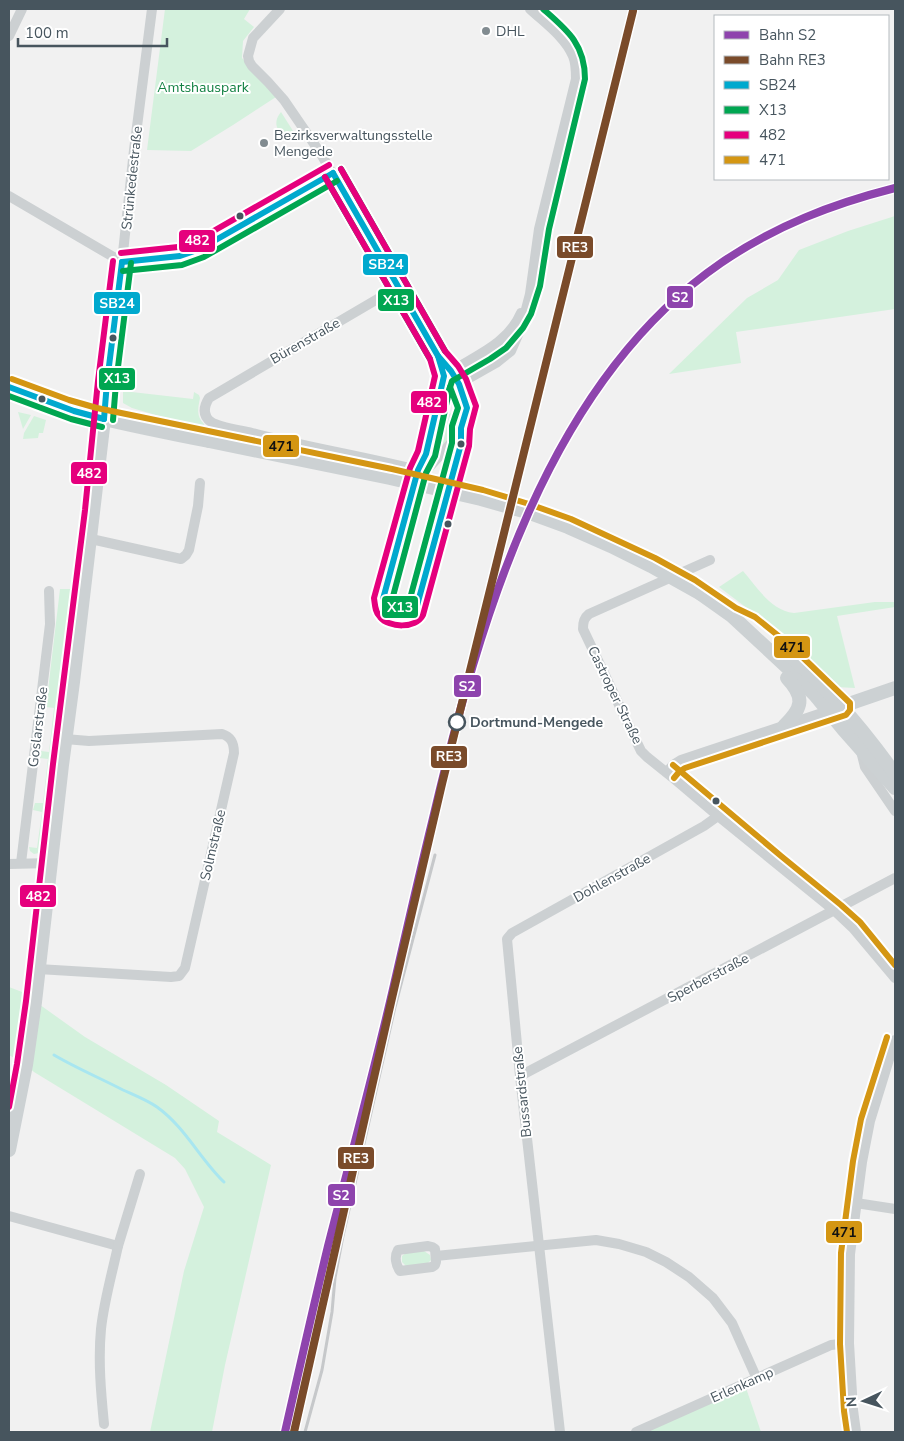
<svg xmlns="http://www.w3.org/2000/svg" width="904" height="1441" viewBox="0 0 904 1441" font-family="'Nunito Sans',sans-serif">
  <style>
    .green { fill: #d4f1dd }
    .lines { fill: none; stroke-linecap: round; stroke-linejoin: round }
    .stream { stroke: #a8e6f0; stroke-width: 3 }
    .street { stroke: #ccd0d2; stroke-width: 10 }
    .secondary { stroke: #ccd1d3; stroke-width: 14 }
    .rail { stroke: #c6c8ca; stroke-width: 3 }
    .secondary-bridge { stroke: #ccd1d3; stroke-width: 14 }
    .bus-1-casing { stroke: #fff; stroke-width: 10 }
    .bus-2-casing { stroke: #fff; stroke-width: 10 }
    .bus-3-casing { stroke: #fff; stroke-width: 10 }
    .bus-4-casing { stroke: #fff; stroke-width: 10 }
    .bus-1 { stroke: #00a9ce; stroke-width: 6 }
    .bus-2 { stroke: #00a651; stroke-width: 6 }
    .bus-3 { stroke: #e5007d; stroke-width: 6 }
    .bus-4 { stroke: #d49613; stroke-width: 6 }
    .rail-1-casing { stroke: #fff; stroke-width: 11 }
    .rail-2-casing { stroke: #fff; stroke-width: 11 }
    .rail-1 { stroke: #8e44ad; stroke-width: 8 }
    .rail-2 { stroke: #7a4b2a; stroke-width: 8 }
    .poi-dot { fill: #828c91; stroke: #fff; stroke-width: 2 }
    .bus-dot { fill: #47555e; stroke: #fff; stroke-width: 2 }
    .stop-dot { fill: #fff; stroke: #47555e; stroke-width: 2.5 }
    .labels { text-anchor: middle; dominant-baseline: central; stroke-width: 4; stroke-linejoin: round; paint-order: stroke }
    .poi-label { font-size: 14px; fill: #47555e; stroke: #fff; text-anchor: start }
    .park-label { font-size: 14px; fill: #148244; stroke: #fff }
    .street-label { font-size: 14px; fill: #47555e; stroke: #fff }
    .stop-label { font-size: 14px; font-weight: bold; fill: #47555e; stroke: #fff; text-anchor: start }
    .line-badge { stroke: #fff; stroke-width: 2 }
    .badge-label { font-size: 14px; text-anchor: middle; font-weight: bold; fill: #fff }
    .pale-badge-label { font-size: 14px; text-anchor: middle; font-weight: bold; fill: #111 }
  </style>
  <rect width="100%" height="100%" fill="#f1f1f1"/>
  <g class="green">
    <path d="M165,9h85l-6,10 10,8 -11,14 -1,17 34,39 -43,28 -42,26 -44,-1z"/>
    <path d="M281,112l14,22c-15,4 -25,-9 -14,-22z"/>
    <path d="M895,216v93l-159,23 5,31 -72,11 78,-76 31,-18 21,-30 49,-19z"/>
    <path d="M448,383l3,2 6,10 -4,1 -1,4 -7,2 -4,-1 5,-17z"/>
    <path d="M123,391l70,8 1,-7 5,3 1,3c-2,10 -4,18 4,26l-1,5 -71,-21 -9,-5z"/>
    <path d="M441,408l2,1c1,4 3,5 7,5l3,-3 8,3 -6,17 -20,23 -4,-2 1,-8 6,3 4,-19 -5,-5z"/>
    <path d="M18,412l13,3 -8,14z"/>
    <path d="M34,416l12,4 -3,13h-4l-1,5 -15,1 1,-6z"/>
    <path d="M743,571c15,17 27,39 51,42l81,-11h20v5l-58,9 18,72 -19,-1 -81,-73 -36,-27z"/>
    <path d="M60,589h11l-32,264 -5,1 -4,-3 -1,-4 8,1 5,-36 -9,-2 2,-7h8l5,-44 -8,-1 1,-7 8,1 5,-44 -8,-1z"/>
    <path d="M9,987l13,5 63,45 81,48 53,36 -2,11 54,33 -46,200 -13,67h-62l34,-161 20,-64 -19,-38 -10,-11 -141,-86 -8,-7 -17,-10z"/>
    <path d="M424,1251l6,4 1,5 -4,4 -21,2 -4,-4v-6l4,-3z"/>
    <path d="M745,1385l16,47h-121z"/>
  </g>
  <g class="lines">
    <path class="stream" d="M54,1055c22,13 46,23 69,35 11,5 24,10 34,17 28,20 43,52 67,75"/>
    <g class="street">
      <path d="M280,9l-27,29 -5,18 1,5 3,5 16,16 16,18 37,54 117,202 13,15 8,13 5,12 3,12 -6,20 -10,15 -26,29c-57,-15 -116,-24 -173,-39 -12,-3 -32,-5 -41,-11 -9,-7 -7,-16 -2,-24l189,-111"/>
      <path d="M9,36l13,-27"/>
      <path d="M9,196l113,66 58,-6 20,-7 133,-76"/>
      <path d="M444,376c27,-19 63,-30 77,-63"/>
      <path d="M459,384l37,-21 15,-12 10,-23 9,-34 9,-65 37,-150c0,-8 0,-16 -3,-23 -8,-19 -28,-33 -43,-47"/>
      <path d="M104,419l3,-37 15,-120 12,-112 18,-141"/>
      <path d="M418,470l8,-16 18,-78 -2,-6"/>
      <path d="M91,539l90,20 5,-4 3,-5 9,-44 2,-23"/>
      <path d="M710,560l-121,54c-5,4 -6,8 -6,15l58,122 6,6 25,20 46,39 117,95 18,17 42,50"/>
      <path d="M861,751l4,16 30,44"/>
      <path d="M667,772l6,-7 8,-5 147,-49"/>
      <path d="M21,863l29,-239 -1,-33"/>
      <path d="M9,864l42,-1"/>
      <path d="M38,969l133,8 8,-1 6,-8 49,-215c0,-9 -2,-16 -12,-19l-133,7 -24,-2"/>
      <path d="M520,1076l375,-198"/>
      <path d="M856,1203l39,6"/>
      <path d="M9,1216l109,30c-6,28 -14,55 -17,83 -3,32 0,64 3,95"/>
      <path d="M118,1246l22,-72"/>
      <path d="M428,1246l4,1 3,2 1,13 -1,3 -3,2 -32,4c-4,-6 -6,-14 -2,-21z"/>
      <path d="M436,1256l160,-16 23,4 27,8 20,10 23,15 24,21 19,25 25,56"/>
      <path d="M560,1432l-40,-356 -13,-137 5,-6 192,-107 14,-10"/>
      <path d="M636,1432l195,-87 18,-2"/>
      <path d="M856,1432l-3,-22 -4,-67 1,-89 12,-92 8,-41 25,-81"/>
    </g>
    <g class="secondary">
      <path d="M9,387c23,8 45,19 68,25 43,12 88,20 132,29"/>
      <path d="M701,594l31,22 56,52 27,27 28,34 52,59"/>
      <path d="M780,648c45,35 82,80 115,126"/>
      <path d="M834,709l61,-21"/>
      <path d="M784,726c19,-18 21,-29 3,-48"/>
      <path d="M9,1150l17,-85 9,-63 27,-237 11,-83 31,-263"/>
    </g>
    <path class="rail" d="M305,1432l17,-62 10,-58 3,-34 8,-42 52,-229 40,-152"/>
    <path class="secondary-bridge" d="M209,441l181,37 91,21 46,13 41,15 43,19 40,20 50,28"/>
    <defs>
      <g id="bus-1">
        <path d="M333,173l105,183"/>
        <path d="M122,262l58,-6 20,-7 133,-76"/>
        <path d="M438,356l13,15 8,13 8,24 -6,20v16l-46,169c-9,3 -27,7 -31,-5 -1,-3 -1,-6 -1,-9l35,-129 8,-16 18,-78z"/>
        <path d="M9,387l65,24 30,8"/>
        <path d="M104,419l3,-37 15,-120"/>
      </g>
      <g id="bus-2">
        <path d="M341,169l104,182"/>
        <path d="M325,177l105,182"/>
        <path d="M123,271l59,-6 22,-8 133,-76"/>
        <path d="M450,387l8,21 -6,18v17l-44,163 -9,1 -7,-2v-5l34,-127 9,-17z"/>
        <path d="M9,396l62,23 31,8"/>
        <path d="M447,397l5,-16 38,-22 16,-11 17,-20 8,-14 9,-28 9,-57 36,-150c0,-35 -18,-49 -42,-70"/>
        <path d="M113,420l3,-37 15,-120"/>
      </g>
      <g id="bus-3">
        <path d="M325,177l105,182 5,17 -17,75 -8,17 -36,130c1,7 1,14 6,19 9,11 36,12 43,-2l46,-169 1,-17 6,-23 -10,-27 -8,-13 -13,-15 -104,-182"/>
        <path d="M121,253l57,-6 18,-6 133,-76"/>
        <path d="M9,1107l8,-43 9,-63 27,-237 32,-254 13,-129 15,-120"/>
      </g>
      <g id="bus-4">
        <path d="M12,379l57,21 28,8 295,61 91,21 46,14 42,15 84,39 40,22 41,28 19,9 36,29 59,57v7l-4,5 -161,53 -6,4 -5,6"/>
        <path d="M673,765l108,91 60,49 19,17 35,43"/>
        <path d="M847,1432l-3,-21 -4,-67 1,-91 12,-92 8,-42 26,-82"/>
      </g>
    </defs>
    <use href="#bus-1" class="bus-1-casing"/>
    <use href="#bus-2" class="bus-2-casing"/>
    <use href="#bus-3" class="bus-3-casing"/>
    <use href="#bus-4" class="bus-4-casing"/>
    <use href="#bus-1" class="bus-1"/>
    <use href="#bus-2" class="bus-2"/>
    <use href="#bus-3" class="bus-3"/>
    <use href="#bus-4" class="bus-4"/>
    <defs>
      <path id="rail-1" d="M285,1432c14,-62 28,-124 43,-186 22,-86 45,-171 65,-257 13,-57 26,-114 40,-171 46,-195 113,-435 288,-555 54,-37 111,-59 174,-75"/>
      <path id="rail-2" d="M294,1432l98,-434 50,-214 191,-773"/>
    </defs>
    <use href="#rail-1" class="rail-1-casing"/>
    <use href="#rail-2" class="rail-2-casing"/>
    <use href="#rail-1" class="rail-1"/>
    <use href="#rail-2" class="rail-2"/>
  </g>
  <g class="poi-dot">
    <circle cx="486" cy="31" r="5"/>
    <circle cx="264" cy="143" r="5"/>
  </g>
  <g class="bus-dot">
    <circle cx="240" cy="216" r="4.5"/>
    <circle cx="113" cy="338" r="4.5"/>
    <circle cx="42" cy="399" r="4.5"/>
    <circle cx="461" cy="444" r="4.5"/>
    <circle cx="448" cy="524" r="4.5"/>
    <circle cx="716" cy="801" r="4.5"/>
  </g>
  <circle class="stop-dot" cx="457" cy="722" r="8"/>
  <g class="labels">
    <g class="poi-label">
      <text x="496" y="31">DHL</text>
      <text x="274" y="135">Bezirksverwaltungsstelle<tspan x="274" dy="16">Mengede</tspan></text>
    </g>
    <g class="park-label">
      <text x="203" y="87">Amtshauspark</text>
    </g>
    <g class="street-label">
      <text transform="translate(132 178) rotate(-84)">Strünkedestraße</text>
      <text transform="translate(305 341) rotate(-30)">Bürenstraße</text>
      <text transform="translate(615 695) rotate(64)">Castroper Straße</text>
      <text transform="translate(38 727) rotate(-83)">Goslarstraße</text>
      <text transform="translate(213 845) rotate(-77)">Solmstraße</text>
      <text transform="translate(612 878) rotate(-29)">Dohlenstraße</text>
      <text transform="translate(708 978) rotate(-28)">Sperberstraße</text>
      <text transform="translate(522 1092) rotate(-96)">Bussardstraße</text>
      <text transform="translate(742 1385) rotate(-24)">Erlenkamp</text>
    </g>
    <g class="stop-label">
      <text x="470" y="722">Dortmund-Mengede</text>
    </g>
  </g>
  <g class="line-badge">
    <rect x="178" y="229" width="38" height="24" rx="5" fill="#e5007d"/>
    <rect x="556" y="235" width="38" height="24" rx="5" fill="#7a4b2a"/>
    <rect x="362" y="253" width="47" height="23" rx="5" fill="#00a9ce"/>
    <rect x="666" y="285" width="28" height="24" rx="5" fill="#8e44ad"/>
    <rect x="377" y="288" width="38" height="24" rx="5" fill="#00a651"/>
    <rect x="93" y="291" width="48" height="24" rx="5" fill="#00a9ce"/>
    <rect x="98" y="367" width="38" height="24" rx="5" fill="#00a651"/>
    <rect x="410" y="390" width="38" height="24" rx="5" fill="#e5007d"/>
    <rect x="262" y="434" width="38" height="24" rx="5" fill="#d49613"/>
    <rect x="70" y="461" width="38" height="24" rx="5" fill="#e5007d"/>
    <rect x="381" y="595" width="38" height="24" rx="5" fill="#00a651"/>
    <rect x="773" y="635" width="38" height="24" rx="5" fill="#d49613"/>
    <rect x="453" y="674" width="29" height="24" rx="5" fill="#8e44ad"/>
    <rect x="430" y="745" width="38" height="24" rx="5" fill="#7a4b2a"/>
    <rect x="19" y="884" width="38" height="24" rx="5" fill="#e5007d"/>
    <rect x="337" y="1146" width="38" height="24" rx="5" fill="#7a4b2a"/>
    <rect x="327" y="1183" width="29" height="24" rx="5" fill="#8e44ad"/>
    <rect x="825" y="1220" width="38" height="24" rx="5" fill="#d49613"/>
  </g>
  <g class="badge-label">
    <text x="197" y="245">482</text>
    <text x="575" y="252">RE3</text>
    <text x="386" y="269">SB24</text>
    <text x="680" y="302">S2</text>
    <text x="396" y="305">X13</text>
    <text x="117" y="308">SB24</text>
    <text x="117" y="383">X13</text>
    <text x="429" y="407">482</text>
    <text x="89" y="478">482</text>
    <text x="400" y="612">X13</text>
    <text x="467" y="691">S2</text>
    <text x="449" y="761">RE3</text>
    <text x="38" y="901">482</text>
    <text x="356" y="1163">RE3</text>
    <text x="341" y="1200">S2</text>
  </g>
  <g class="pale-badge-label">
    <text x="281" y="451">471</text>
    <text x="792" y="652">471</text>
    <text x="844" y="1237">471</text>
  </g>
  <rect width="904" height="1441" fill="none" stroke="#47555e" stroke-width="20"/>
  <rect x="714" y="15" width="175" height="165" fill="#ffffff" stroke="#b5bbbf"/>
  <rect x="724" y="31" width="25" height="8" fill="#8e44ad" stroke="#b5bbbf"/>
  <text x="759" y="40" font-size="15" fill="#47555e">Bahn S2</text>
  <rect x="724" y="56" width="25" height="8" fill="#7a4b2a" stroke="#b5bbbf"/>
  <text x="759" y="65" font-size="15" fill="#47555e">Bahn RE3</text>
  <rect x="724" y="81" width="25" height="8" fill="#00a9ce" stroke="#b5bbbf"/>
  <text x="759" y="90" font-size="15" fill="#47555e">SB24</text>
  <rect x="724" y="106" width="25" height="8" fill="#00a651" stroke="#b5bbbf"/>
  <text x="759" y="115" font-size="15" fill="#47555e">X13</text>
  <rect x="724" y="131" width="25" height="8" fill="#e5007d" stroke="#b5bbbf"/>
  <text x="759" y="140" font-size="15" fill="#47555e">482</text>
  <rect x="724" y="156" width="25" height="8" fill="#d49613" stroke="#b5bbbf"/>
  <text x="759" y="165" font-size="15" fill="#47555e">471</text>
  <g transform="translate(864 1401) rotate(266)" stroke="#ffffff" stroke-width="4" paint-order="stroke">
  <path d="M0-4L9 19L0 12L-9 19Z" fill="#47555e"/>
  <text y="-8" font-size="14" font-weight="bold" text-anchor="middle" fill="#47555e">N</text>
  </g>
  <path d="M18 38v8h149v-8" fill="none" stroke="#47555e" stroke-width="2.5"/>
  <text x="25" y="38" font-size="15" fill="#47555e" stroke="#ffffff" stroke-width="4" paint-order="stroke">100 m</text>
</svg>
